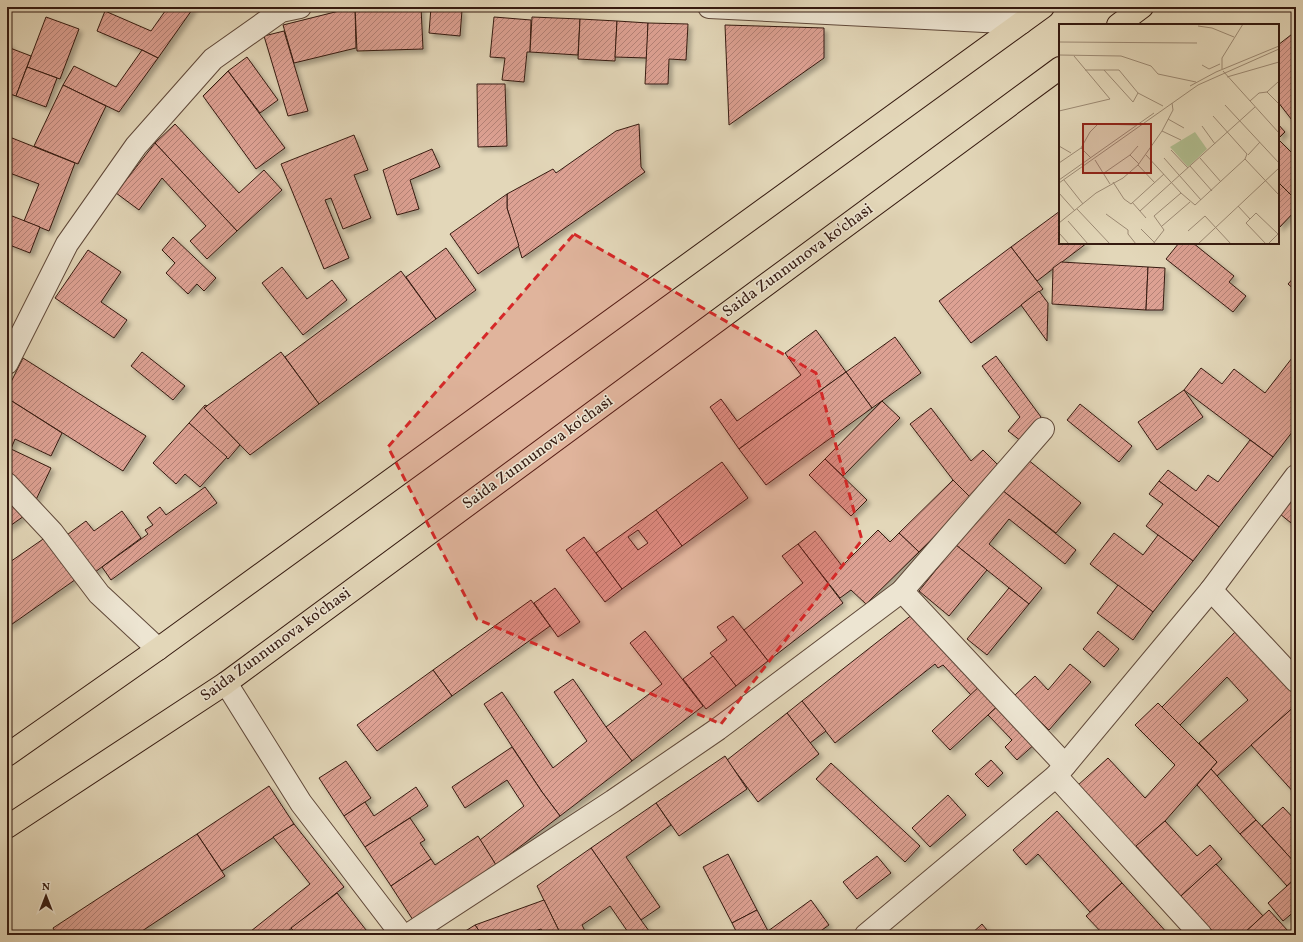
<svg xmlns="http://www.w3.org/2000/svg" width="1303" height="942" viewBox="0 0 1303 942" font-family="Vollkorn,serif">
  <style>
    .building { fill: url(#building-hatch); stroke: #351a10; fill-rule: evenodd; filter: url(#shadow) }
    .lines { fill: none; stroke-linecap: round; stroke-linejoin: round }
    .minor-casing { stroke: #60493a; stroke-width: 24 }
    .major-casing { stroke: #351a10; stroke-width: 24 }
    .minor { stroke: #ede5d2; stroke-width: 22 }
    .major { stroke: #e3d7b9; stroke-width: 22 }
    .marked { fill: #d62828; fill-opacity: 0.2; stroke: #d62828; stroke-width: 3; stroke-dasharray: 8 5; stroke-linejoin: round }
    .labels { text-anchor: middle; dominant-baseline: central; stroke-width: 3; stroke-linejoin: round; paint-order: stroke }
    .street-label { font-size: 16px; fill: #351a10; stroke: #ede5d2 }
    .inset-road { fill: none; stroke: #9d8b75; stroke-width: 1 }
    .view { fill: #8f2418; fill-opacity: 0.15; stroke: #8f2418; stroke-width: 2 }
    .inset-edge { fill: none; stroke: #351a10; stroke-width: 2 }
  </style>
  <defs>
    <pattern id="building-hatch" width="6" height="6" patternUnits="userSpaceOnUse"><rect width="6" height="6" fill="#dda193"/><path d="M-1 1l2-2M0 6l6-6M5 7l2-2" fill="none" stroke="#b48277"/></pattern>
    <filter id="shadow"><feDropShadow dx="3.5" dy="3.5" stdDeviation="2" flood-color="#0004"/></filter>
  </defs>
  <rect width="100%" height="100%" fill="#e3d7b9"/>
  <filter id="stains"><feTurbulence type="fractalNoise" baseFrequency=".005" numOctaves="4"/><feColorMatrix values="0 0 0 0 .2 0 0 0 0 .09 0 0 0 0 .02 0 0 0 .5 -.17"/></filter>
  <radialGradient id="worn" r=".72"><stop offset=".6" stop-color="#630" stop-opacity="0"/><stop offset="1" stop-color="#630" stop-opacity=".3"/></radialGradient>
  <g class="building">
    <path d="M168,7h26l-36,51 -16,-8 -45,-19 8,-20 46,20z"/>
    <path d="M355,7l1,41 -62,15 -11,-38z"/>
    <path d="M355,7h66l2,42 -66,2z"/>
    <path d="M431,7l31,3 -2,26 -31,-3z"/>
    <path d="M46,17l33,12 -19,50 -33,-12z"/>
    <path d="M494,17l37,3 -1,32h-3l-3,30 -22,-2 3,-22 -15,-1z"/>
    <path d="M532,17l48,2 -2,36 -48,-3z"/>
    <path d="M580,19l37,2 -2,40 -37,-2z"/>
    <path d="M617,21l31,2 -1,35 -32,-1z"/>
    <path d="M648,23l40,1 -2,36 -17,-1 -1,25h-23z"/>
    <path d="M725,25l99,3v30l-95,67z"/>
    <path d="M284,31l24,80 -20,5 -24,-80z"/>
    <path d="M1296,31v93h-1l-17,-22v-57z"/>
    <path d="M7,44l4,1 -1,3 21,8 -15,40 -9,-3z"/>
    <path d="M142,50l16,8 -39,54 -56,-27 11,-19 42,21z"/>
    <path d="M247,57l31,43 -18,13 -32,-42z"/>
    <path d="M27,67l30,11 -11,29 -30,-11z"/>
    <path d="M228,71l57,77 -29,21 -53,-73z"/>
    <path d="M477,84h28l2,62 -29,1z"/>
    <path d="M63,85l43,21 -28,58 -44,-18z"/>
    <path d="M175,124l64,69 25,-23 18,20 -45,41 -82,-88z"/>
    <path d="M639,124l2,43 4,5 -123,86 -15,-50v-14l46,-25 3,4 60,-42z"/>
    <path d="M1278,124l7,8 -7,7z"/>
    <path d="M354,135l14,35 -14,5 17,43 -28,11 -12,-31 -6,2 24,58 -25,11 -43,-105z"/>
    <path d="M7,136l68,27 -26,68 -25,-10 15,-37 -32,-12z"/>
    <path d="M1278,139l18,18v43l-18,-18z"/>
    <path d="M155,143l82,88 -30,28 -17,-18 16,-15 -44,-48 -23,32 -23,-17z"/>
    <path d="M432,149l8,18 -30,13 9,29 -22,6 -14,-45z"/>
    <path d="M1278,182l18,18v10l-17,18z"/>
    <path d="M507,194v14l12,38 -41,28 -28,-40z"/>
    <path d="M1060,211v32h27l-50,38 -26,-34z"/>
    <path d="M7,214l33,13 -10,26 -23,-9z"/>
    <path d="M173,237l43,41 -12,13 -7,-7 -9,10 -22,-21 9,-10 -13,-13z"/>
    <path d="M1179,243h14l41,33 -5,6 17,14 -13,16 -67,-53z"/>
    <path d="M1011,247l32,42 -72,54 -32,-42z"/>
    <path d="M446,248l30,42 -40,29 -30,-42z"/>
    <path d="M88,250l33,22 -20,30 26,18 -13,18 -59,-40z"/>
    <path d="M1061,262l87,5 -2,43 -94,-6 1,-36z"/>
    <path d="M282,267l25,32 25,-19 15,20 -44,35 -41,-52z"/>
    <path d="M1148,267l17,1 -2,42h-17z"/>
    <path d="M401,271l35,48 -117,85 -34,-47z"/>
    <path d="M1296,275v16l-8,-7z"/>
    <path d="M1039,291l9,12 -1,38 -26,-36z"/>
    <path d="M816,330l30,42 -107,77 -29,-42 11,-8 16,22 64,-46 -16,-22z"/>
    <path d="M895,337l26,36 -49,35 -26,-36z"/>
    <path d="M142,352l43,34 -12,14 -42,-34z"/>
    <path d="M281,352l38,52 -69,51 -46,-47z"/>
    <path d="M996,356l45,61 -20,24 -13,-10 12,-14 -38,-51z"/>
    <path d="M23,358l123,78 -23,35 -116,-73v-8z"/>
    <path d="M1292,358l4,3v66l-23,30 -89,-67 17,-22 21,16 12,-15 31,24z"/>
    <path d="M846,372l26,36 -106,77 -27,-36z"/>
    <path d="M1184,390l19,27 -46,33 -19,-28z"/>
    <path d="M7,398l55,35 -11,23 -36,-17 -4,10 40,19 -17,36 -27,-25z"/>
    <path d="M882,401l18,17 -57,58 -18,-17z"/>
    <path d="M1080,404l52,42 -13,16 -52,-42z"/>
    <path d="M205,405l2,1 -3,2 36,37 -12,14 -39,-36z"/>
    <path d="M931,408l40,53 12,-11 19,19 -30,30 -19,-19 -43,-56z"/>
    <path d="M189,423l38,34 -27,30 -15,-13 -9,10 -23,-21z"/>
    <path d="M1250,440l23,17 -54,70 -60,-46 9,-11 28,21 12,-16 10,7z"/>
    <path d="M825,459l42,41 -16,16 -42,-41z"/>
    <path d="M1027,459l54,44 -25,30 -54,-43z"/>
    <path d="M722,462l26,36 -66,48 -26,-36z"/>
    <path d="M953,480l19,19 -53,53 -20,-19z"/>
    <path d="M1159,481l60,46 -26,34 -47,-35 17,-22 -14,-10z"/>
    <path d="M205,487l12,16 -106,77 -9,-13 46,-33 -3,-4 8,-5 -6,-8 13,-10 6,8z"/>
    <path d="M1002,490l74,60 -11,14 -56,-45 -20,25 53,44 -13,16 -73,-59z"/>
    <path d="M7,493l17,23 -17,12z"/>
    <path d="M1296,494v33l-16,-13z"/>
    <path d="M656,510l26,36 -60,43 -26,-36zM638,530l10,13 -10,7 -10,-13z"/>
    <path d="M122,511l19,27 -50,37 -27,-38 22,-16 8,10z"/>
    <path d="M878,530l12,12 9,-9 20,19 -53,52 -15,-14 -11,8 -42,-54 17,-13 27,35z"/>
    <path d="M1114,533l29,22 15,-20 35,26 -40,51 -63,-48z"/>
    <path d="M49,535l30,42 -71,50 -1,-63z"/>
    <path d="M584,537l38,52 -17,13 -39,-52z"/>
    <path d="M798,544l45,59 -75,58 -24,-31 59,-47 -21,-27z"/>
    <path d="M956,545l31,25 -38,46 -30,-25z"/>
    <path d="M1118,585l35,27 -20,28 -36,-27z"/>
    <path d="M555,588l25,34 -22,15 -24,-34z"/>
    <path d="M1009,588l20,16 -42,51 -20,-16z"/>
    <path d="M531,600l19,26 -98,70 -19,-26z"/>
    <path d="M913,614l70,69 -12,12 -28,-30 -5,3 -3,-4 -100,79 -33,-42z"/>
    <path d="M733,616l35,45 -32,25 -26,-33 17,-13 -10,-13z"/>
    <path d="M1237,630l59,66v9l-79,71 -6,-7 6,-7 -18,-19 49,-43 -21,-23 -47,48 -18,-18z"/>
    <path d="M645,631l58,75 -71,55 -26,-34 56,-43 -32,-41z"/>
    <path d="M1098,631l21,18 -15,18 -21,-18z"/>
    <path d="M713,656l23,30 -30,23 -23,-30z"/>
    <path d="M1070,664l21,18 -42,48 -35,-34 21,-20 13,14z"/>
    <path d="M433,670l19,26 -75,55 -20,-26z"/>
    <path d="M573,679l33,48 26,34 -72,55 -18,-24 -58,-88 18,-12 51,76 34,-27 -33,-49z"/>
    <path d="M983,683l18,20 -51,47 -18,-19z"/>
    <path d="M802,701l24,30 -16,12 -23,-30z"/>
    <path d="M1001,703l36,39 -20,18 -12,-13 7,-7 -24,-25z"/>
    <path d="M1158,703l59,59 -52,59 -32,28 -56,-63 31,-28 37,40 30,-33 -40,-40z"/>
    <path d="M1296,705v90l-45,-50z"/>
    <path d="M787,713l32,41 -61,48 -31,-42z"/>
    <path d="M512,747l30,45 18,24 -64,49 -16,-25 44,-34 -17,-26 -42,28 -13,-21z"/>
    <path d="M725,756l22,33 -68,47 -23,-33z"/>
    <path d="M991,760l12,13 -15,14 -13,-13z"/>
    <path d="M346,761l25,37 -27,18 -25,-38z"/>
    <path d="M831,763l89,83 -15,16 -89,-83z"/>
    <path d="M1211,769l45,51 -16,14 -43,-49z"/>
    <path d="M269,786l25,38 -72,47 -25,-37z"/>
    <path d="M416,787l12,19 -63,41 -21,-31 21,-14 9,14z"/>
    <path d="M948,795l18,20 -36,32 -18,-19z"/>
    <path d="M656,803l15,22 -45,32 34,50 -19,13 -50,-72z"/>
    <path d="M1283,807l13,14v37l-3,3 -31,-35z"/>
    <path d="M1057,811l65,72 -32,29 -52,-58 -12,11 -13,-15z"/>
    <path d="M410,818l15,22 -5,3 11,16 -40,27 -26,-39z"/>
    <path d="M1256,820l40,44v14l-9,8 -47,-52z"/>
    <path d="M1165,821l32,35 13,-11 12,14 -41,37 -45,-50z"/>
    <path d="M294,824l50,63 -61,48h-37l64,-51 -37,-47z"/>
    <path d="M197,834l28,42 -89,59h-79l-4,-7z"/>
    <path d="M478,836l18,29 -83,55 -22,-34 40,-27 4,6z"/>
    <path d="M591,848l50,72 11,15h-22l-20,-29 -28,19 5,10h-26l-24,-49z"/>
    <path d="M728,854l29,56 -25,13 -29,-56z"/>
    <path d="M877,856l14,17 -34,26 -14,-17z"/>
    <path d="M1216,864l47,52 -21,19h-26l-35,-39z"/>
    <path d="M1296,878v32l-13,11 -15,-18z"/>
    <path d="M1122,883l47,52h-65l-18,-19z"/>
    <path d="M337,893l33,42h-73l-6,-7z"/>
    <path d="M544,900l17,35h-17l-3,-6 -18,6h-41l-7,-10z"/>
    <path d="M811,900l18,25 -14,10h-77l-6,-12 25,-13 11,21z"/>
    <path d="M1269,910l19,21 -4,4h-42z"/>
    <path d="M982,924l9,11h-21z"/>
    <path d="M475,925l7,10h-23z"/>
  </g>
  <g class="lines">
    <defs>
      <g id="minor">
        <path d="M709,7l312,16"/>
        <path d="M7,363l60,-119 69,-98 77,-87 68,-48 19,-4"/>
        <path d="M7,484l45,48 47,62 59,55"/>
        <path d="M1211,590l85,91"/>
        <path d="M902,591l163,174"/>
        <path d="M226,683l75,120 101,132"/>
        <path d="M1056,776l145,159"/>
        <path d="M408,935l205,-134 105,-72 184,-138 141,-162"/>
        <path d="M866,935l190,-159 155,-186 85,-114"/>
      </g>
      <g id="major">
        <path d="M1118,25l24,-18"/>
        <path d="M7,755l151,-106 885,-642"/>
        <path d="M7,827l219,-144 834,-615"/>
      </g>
    </defs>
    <use href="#minor" class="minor-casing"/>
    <use href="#major" class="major-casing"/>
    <use href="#minor" class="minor"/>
    <use href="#major" class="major"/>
  </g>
  <path class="marked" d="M574,234l242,139 46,167 -141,184 -244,-105 -89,-172z"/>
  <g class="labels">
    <g class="street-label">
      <text transform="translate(798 261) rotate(-36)">Saida Zunnunova ko'chasi</text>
      <text transform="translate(538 453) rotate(-36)">Saida Zunnunova ko'chasi</text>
      <text transform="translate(276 645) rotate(-36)">Saida Zunnunova ko'chasi</text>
    </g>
  </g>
  <g transform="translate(1059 24)">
    <rect width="220" height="220" fill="#e3d7b9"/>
    <path d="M136,108l12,17 -19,18 -18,-20z" fill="#b1bf91"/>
    <path class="inset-road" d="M139,2l14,2 22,9M0,18l138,1M0,31l62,1 30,10 7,8 38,8M143,41l7,4 11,-5M163,45v-11l21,-34M26,46h34l19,23 25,13M45,46l29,32 5,-9M164,47l56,62M168,53l52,-15M131,62l26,-14 63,-26M208,68l11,-10M191,77l9,-8 8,-1 12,12M166,81l54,58M0,87l51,-12 -36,-43M154,92l34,38 -2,5M109,95l16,9M143,102l13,18M103,107l19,9M0,122l12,7M22,124l10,10M112,126l17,18M71,131l9,9M87,131l35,38 -27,23 10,14 -11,14M189,131l12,-13M105,134l37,42M141,134l21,24M36,136l15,24M0,139l22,-15 9,-16 8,-8 38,1M79,141l17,18M131,142l22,25M45,149l26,-18 8,-9M0,156l95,-67M5,156l19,24M54,158l11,17 7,5 33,-30M0,159l139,-98 81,-36M0,169l16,18M122,169l14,12 50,-46 34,36M73,178l14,16M179,182l12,13M18,185l33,35M81,187l115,-104M47,190l22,16v4l8,10M9,197l20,23M0,199l37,-30 27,-15 15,-13 24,-34 11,-21 -1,-7M103,202l28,-24M82,205l14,14M129,207l17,-15 26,28M0,209l10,11M139,220l81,-76M207,220l-20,-21 10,-10 22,21 -10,10"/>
    <path class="view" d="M24,100h68v49h-68z"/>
    <rect width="220" height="220" class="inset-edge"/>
  </g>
  <rect width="1303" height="942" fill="none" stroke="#e3d7b9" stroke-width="24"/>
  <rect x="8" y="8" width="1287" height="926" fill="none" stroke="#351a10" stroke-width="2"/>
  <rect x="12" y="12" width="1279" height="918" fill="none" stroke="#351a10"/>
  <g transform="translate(46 896)" stroke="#ede5d2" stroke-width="3" paint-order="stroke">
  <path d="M0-3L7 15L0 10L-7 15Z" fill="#351a10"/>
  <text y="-6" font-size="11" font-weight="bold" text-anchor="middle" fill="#351a10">N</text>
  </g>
  <rect width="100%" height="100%" filter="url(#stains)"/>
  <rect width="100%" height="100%" fill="url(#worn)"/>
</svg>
